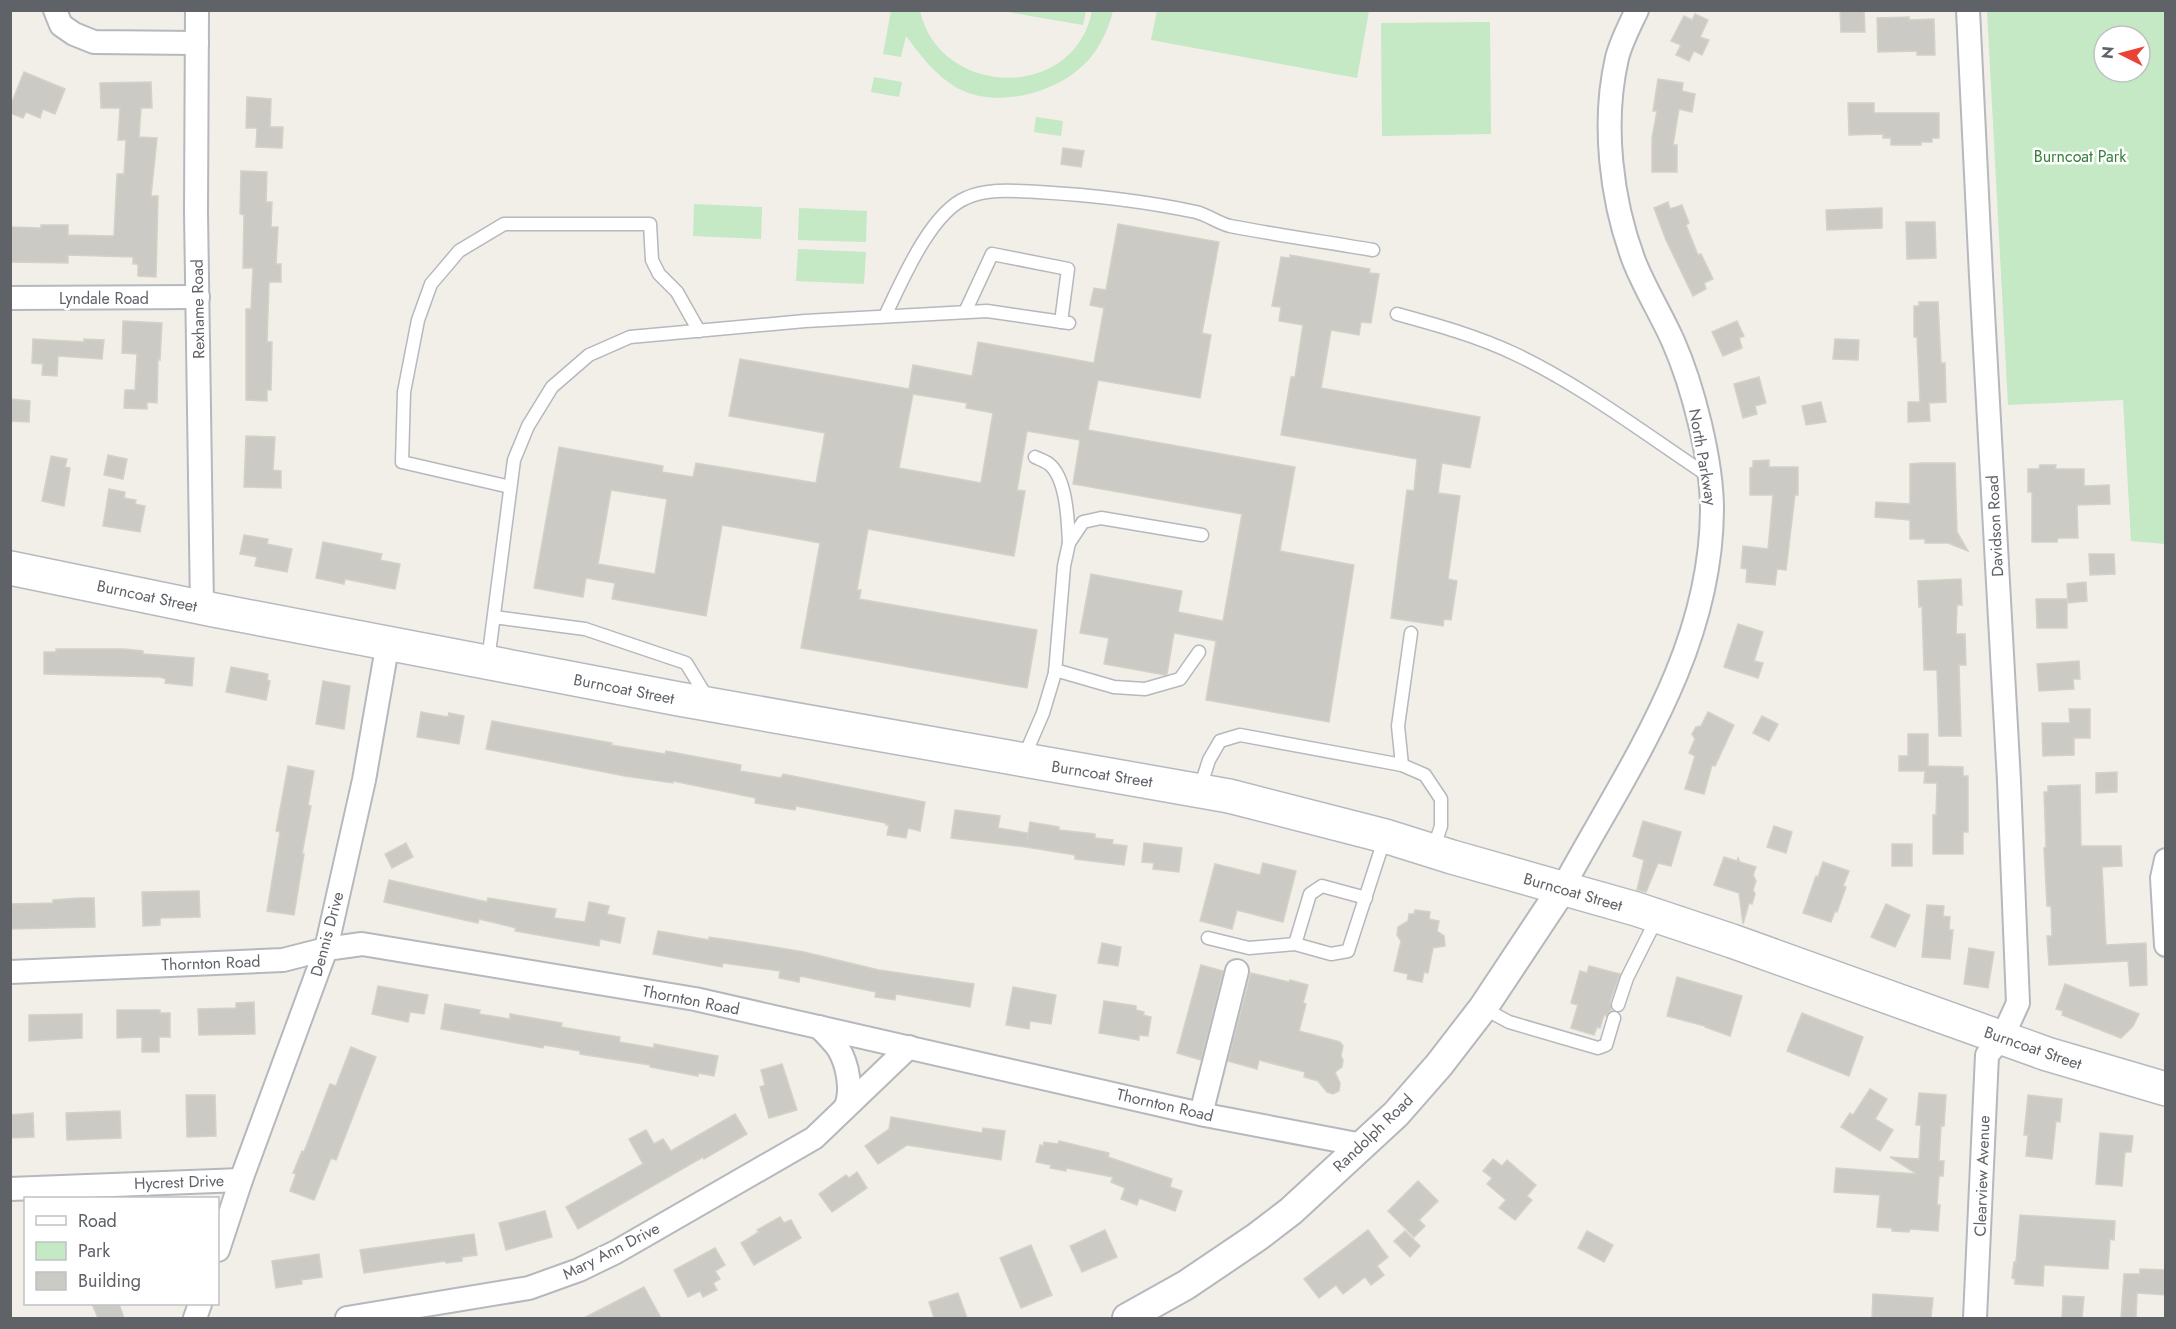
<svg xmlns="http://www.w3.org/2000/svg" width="2176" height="1329" viewBox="0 0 2176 1329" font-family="Jost,sans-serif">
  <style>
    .green { fill: #c5e8c5; fill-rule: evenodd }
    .building { fill: #cccac5; stroke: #d6d1c6; stroke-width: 1.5; fill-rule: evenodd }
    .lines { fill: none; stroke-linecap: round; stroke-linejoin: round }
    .service-casing { stroke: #b5b8bc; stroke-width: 15 }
    .minor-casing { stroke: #b5b8bc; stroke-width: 26 }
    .tertiary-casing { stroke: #b5b8bc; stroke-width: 32 }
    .secondary-casing { stroke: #b6babf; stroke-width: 36 }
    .service { stroke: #fff; stroke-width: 12 }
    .minor { stroke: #fff; stroke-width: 22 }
    .tertiary { stroke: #fff; stroke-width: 28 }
    .secondary { stroke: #fff; stroke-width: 33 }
    .labels { text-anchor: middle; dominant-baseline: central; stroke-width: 5; stroke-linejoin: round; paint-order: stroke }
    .park-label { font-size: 16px; fill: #348238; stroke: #fff }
    .street-label { font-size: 16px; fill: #5f6368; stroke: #fff }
  </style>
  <rect width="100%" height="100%" fill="#f1efe8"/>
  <g class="green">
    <path d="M891,11h29c20,87 154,91 172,0h21c-3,13 -10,30 -19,42 -27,38 -94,58 -137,35 -22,-13 -36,-32 -51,-52l-5,21 -18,-3z"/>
    <path d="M1002,11h84l-3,14z"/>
    <path d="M1157,11v-1l212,1 -12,67 -206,-38z"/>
    <path d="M1987,11h178v533l-34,-3 -8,-141 -115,5zM2104,36h36v36h-36z"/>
    <path d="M1490,22l1,112 -109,2 -1,-113z"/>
    <path d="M874,77l28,5 -3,15 -28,-5z"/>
    <path d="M1036,117l27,4 -2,15 -27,-4z"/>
    <path d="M694,204l68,3 -1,32 -68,-3z"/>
    <path d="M799,208l68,3 -1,31 -68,-2z"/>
    <path d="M798,249l68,3 -2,32 -68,-3z"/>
  </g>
  <g class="building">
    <path d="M1840,10h24l1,22h-24z"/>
    <path d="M1695,14l13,6 -8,17 9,3 -7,15 -8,-4 -5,10 -13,-6 5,-10 -10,-4 13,-25 8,4z"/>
    <path d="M1909,17v3l25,-1 1,36h-18v-4l-39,1 -1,-34z"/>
    <path d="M24,72l41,17 -10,25 -12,-5 -3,9 -14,-6 -3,6 -13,-5v-6z"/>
    <path d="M1658,79l25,4 -1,8 13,3 -3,18 -13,-3 -6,36h4v27h-25v-34l5,-27h-4z"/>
    <path d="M151,82l1,26h-11l-2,29 18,1 -6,58h7l-2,81 -18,-1v-12h-5v-7l-65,-2v8l-58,-1v-35l31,1v-3h27v10l46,1 3,-62h7l2,-34h-8l2,-32h-19l-1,-25z"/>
    <path d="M247,97l24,2 -1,28h13l-1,21 -26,-1 1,-19h-11z"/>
    <path d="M1848,103h26v10h65v25h-7v4h-11v3h-30v-7h-8v-4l-34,1z"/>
    <path d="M1063,148l21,3 -3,16 -20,-3z"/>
    <path d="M241,171l26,1 -1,30h6l-1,25h7l-2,37h5v18h-12l-2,60h5l-1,48h-4v11l-21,-1v-91h5l2,-41h-10l1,-53 -4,-1z"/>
    <path d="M1668,202l2,7 12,-4 7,18 -3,2 12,30 3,-1 12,25 -9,4 2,6 -13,7 -27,-56 -12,-32z"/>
    <path d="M1882,208v20l-55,2 -1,-20z"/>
    <path d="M1906,222h29l1,36 -29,1z"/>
    <path d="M1118,224l101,18 -17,91 9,2 -11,63 -102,-18 -10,50 207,37 -15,84 74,14 -25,157 -123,-22 10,-59 -42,-8 -7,41 -2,1 -61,-11 5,-26 -29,-5 11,-59 91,17 -4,21 45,9 19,-107 -169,-30 7,-44 -53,-9 -10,59 8,1 -11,65 -146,-27 -11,61h4l-2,9 178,31 -10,58 -226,-40 19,-105 -98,-18 -16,91 -94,-17 3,-16 -29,-5 -3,19 -49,-9 25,-141 104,19 -1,6 31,5 3,-14 120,20 9,-50 -96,-17 11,-57 169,30 4,-24 59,11 6,-34 116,21 10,-55 -14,-3 4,-17 12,2zM913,394l54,9 -1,5 27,5 -12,70 -82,-15zM611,490l56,9 -12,75 -57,-10z"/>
    <path d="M1290,255l80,14 -1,4 10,1 -8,49 -10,-1 -2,13 -28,-5 -10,58 159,29 -10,51 -28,-5 -4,30 22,3 -12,83 9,2 -6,39 -7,-1 -1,7 -52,-8 16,-128 7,1 3,-32 -136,-24 10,-58h4l8,-52 -24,-4 2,-14 -9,-1 9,-49 9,1z"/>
    <path d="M1919,302h19l3,61h4l1,39 -17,1 1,18 -22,1v-20h12l-3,-65h-3v-31h5z"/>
    <path d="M123,321l39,2 -2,37 -2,-1 -1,44 -10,-1v7l-23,-1 1,-18h10l2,-36 -15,-1z"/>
    <path d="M1737,321l7,15 -5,2 3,10 -19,8 -11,-24z"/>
    <path d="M33,339l51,3v-3l20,1 -2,19 -44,-3 -1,20 -15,-1 1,-11 -11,-1z"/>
    <path d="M1835,339l24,1 -1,20 -25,-1z"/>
    <path d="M1759,377l7,26 -11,3 2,8 -14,4 -9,-34z"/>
    <path d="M10,399l20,2 -1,21 -19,-1z"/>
    <path d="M1821,402l5,20 -20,3 -4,-19z"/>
    <path d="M246,436l29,1 -2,33 8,1v17l-37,-1z"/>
    <path d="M108,455l19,4 -4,20 -19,-4z"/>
    <path d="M51,456l16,3 -2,8 5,1 -6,38 -22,-5z"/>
    <path d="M1769,460v7h29v28h-3l-9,75 -9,-1 -2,16 -29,-3 1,-13 -6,-1 2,-22 25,3 5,-54h-23v-27l3,-1v-6z"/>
    <path d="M1922,463h33l2,69 11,19 -20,-8h-23v-4h-15v-19l-35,-3 1,-15 34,2v-40z"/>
    <path d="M2040,465h16l-1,4h29v17l25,-1 1,19 -33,1 1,33h-20l-1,4h-25v-50h-4v-23h11z"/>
    <path d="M109,489l16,3 -1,6 12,2 -1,4 10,2 -5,26 -37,-6z"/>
    <path d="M244,535l24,4 -1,5 25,5 -5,23 -32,-6 2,-9 -17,-3z"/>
    <path d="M323,542l59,12 -2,6 20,4 -5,25 -50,-10 -1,5 -28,-6z"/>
    <path d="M2089,554h25l1,20 -25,1z"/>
    <path d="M1961,579l1,26h-5l-1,29h9l1,31h-7l2,71h-22l-2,-66h-13l-2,-64 -3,1 -1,-26z"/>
    <path d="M2086,582l1,19 -19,2 -1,-19z"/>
    <path d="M2036,599h31v29h-30z"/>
    <path d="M1738,624l25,8 -9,29 9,2 -5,15 -34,-11z"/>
    <path d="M56,649h68l19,2v3l51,4 -2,28 -27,-3 1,-4 -6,-2 -116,-3v-22h12z"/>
    <path d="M2079,661l1,18h-7l1,10 -35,2 -2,-27z"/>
    <path d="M231,667l37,7 -1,6 3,1 -4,19 -40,-8z"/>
    <path d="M323,681l27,5 -6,43 -28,-5z"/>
    <path d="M2069,709h21v29h-16v17l-31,1 -1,-33h28z"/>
    <path d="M421,712l27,5 1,-4 15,3 -5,28 -42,-7z"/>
    <path d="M1708,712l26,13 -19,41 -3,-1 -8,29 -19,-5 10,-33 -6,-3 6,-14 -3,-5 4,-7 5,-1z"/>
    <path d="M1762,716l16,8 -9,17 -16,-8z"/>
    <path d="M492,721l120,22 -1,2 54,9 1,-3 75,14 -1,6 41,7 2,-4 142,28 -5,29 -12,-3 -2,10 -19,-3 2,-10h-3v-2l-90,-17 -1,4 -40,-7 1,-5 -83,-17v2l-48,-7 -139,-27z"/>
    <path d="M1908,734h20v32l35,1v9h5v56h-5v22h-30v-39h3l1,-32h-13l1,-12h-26v-15h9z"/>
    <path d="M288,766l26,5 -6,34 3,1 -9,48h2l-10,61 -27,-4 13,-79 -4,-1z"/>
    <path d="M2117,772v20l-21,1v-20z"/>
    <path d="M2080,785l1,61h40l1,20 -20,1 4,78 40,-2 1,42 -17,1 -2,-25 -79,4 -2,-29h5l-1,-30h-4l-3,-58 2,-1 -2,-55h4v-6z"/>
    <path d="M955,810l45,6 -2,12 30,5 -1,6 3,-17 29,5v3l36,4v4l18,2 -1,4 15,2 -3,19 -49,-6v-4l-49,-8 -75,-9z"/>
    <path d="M1643,821l38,11 -10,34 -13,-3 -12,29 -9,-2 7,-30 -11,-4z"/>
    <path d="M1774,826l18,6 -6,21 -19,-6z"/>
    <path d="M406,843l7,14 -21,11 -7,-14z"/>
    <path d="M1144,843l38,5 -3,24 -26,-3 1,-6 -12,-1z"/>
    <rect x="1892" y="844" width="20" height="22"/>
    <path d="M1724,857l13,4 1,-3 2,4 16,5 -3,8 3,6 -3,9 2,4 -3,10 -3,-1 -6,21 -4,-31 -25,-8z"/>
    <path d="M1823,862l26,9 -6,15 3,1 -9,25 -2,-1 -4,11 -28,-9 13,-37 2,1z"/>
    <path d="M1263,863l33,8 -13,51 -46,-12 -5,19 -32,-8 15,-57 45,11z"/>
    <path d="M389,880l98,22 1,-4 68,11 -2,9 31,4 4,-20 20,4 -2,8 18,4 -5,25 -20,-4 -1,7 -84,-15 1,-3 -37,-9 -1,4 -94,-21z"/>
    <path d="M199,891l1,26 -40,1v7l-17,1 -1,-34z"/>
    <path d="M79,898h15l1,29 -85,2v-25l43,-1v-3z"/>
    <path d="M1886,904l24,11 -15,32 -24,-10z"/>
    <path d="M1927,905l17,1 -1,10 7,1 -1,13h4l-3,29 -28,-2z"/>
    <path d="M1415,910l15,2 -1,7 10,2 -2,10 7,5 1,10 -12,2 -5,25 -4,-1 -2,10 -15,-3 1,-5 -14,-3 7,-30 -4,-6 1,-8 10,-6 1,-7h5z"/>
    <path d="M658,931l51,9v-3l34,5 61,10 75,18 95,14 -4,23 -74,-13 -1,6 -20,-3 1,-5 -76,-16 -1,6 -20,-4 1,-7 -57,-8 -1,4 -69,-13z"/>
    <path d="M1102,943l19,4 -3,19 -20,-3z"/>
    <path d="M1969,948l25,4 -6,36 -24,-4z"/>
    <path d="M1201,965l22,6 -22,89 -24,-7z"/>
    <path d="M1589,966l31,8 -10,28 1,8 -5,6 -2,-1 -4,13 -3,-1 -3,8 -23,-7 7,-23 -7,-2 9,-32 7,2z"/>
    <path d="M1251,973l38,9 1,-2 18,5 -5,18 3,1 -7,27 41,11 3,4 -2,10 2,4 -1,7 -7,5 5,11 -1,8 -6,3 -6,-2 -9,-11 -14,-4 1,-5 -46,-12 -2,9 -29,-8z"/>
    <path d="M1677,977l65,19 -12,40 -25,-9v-1l-38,-10z"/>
    <path d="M2065,984l74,30 -6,12 -12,12 -59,-23 1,-4 -7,-2z"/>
    <path d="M378,986l50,9 -4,19 -14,-2 -2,10 -36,-8z"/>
    <path d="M1013,987l43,8 -5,29 -21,-3 -1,8 -23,-4z"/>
    <path d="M1104,1001l32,5v4l8,2 -1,3 8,2 -3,19 -9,-1v5l-40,-7z"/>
    <path d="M254,1002l1,32 -56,1 -1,-26 38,-1v-5z"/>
    <path d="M445,1004l35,6 -1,4 31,5v-5l52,9 -1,4 59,10 -1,5 35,6v-4l64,12 -4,20 -16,-3v3l-48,-9v-2l-70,-11v-3l-36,-6 -1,3 -102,-19z"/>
    <path d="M117,1010h43v3h10v24h-11v15h-17v-15l-25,1z"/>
    <path d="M1802,1013l61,24 -14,39 -62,-25z"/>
    <path d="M82,1014v24l-53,3v-26z"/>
    <path d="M351,1047l25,10 -40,103 -5,-2 -17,42 -24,-9 6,-17 -3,-1 9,-22 2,1 26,-68 6,2z"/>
    <path d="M782,1064l15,46 -28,8 -9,-31 5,-2 -4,-15z"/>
    <path d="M1870,1089l17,10 -12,20 18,11 -13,21 -39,-24 9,-14 3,2z"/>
    <path d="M1919,1093l27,2 -2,31h-3l-2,35h5l-1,15h-4l-2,29h3l-2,26 -28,-2 -1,3 -17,-1v-3l-15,-1 3,-32 -46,-3 2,-24 81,6 -27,-17 29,2 2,-34h-5z"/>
    <path d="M186,1095h29l1,41 -29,1z"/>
    <path d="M2028,1095l34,4 -2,23 -4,-1 -4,38 -26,-3 2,-21h-4z"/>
    <path d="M120,1111l1,27 -54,2 -1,-27z"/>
    <path d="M33,1113l1,24 -24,1v-23z"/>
    <path d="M735,1114l12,20 -43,25 -1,-2 -125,72 -12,-22 77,-43 -14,-25 17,-9 8,14 9,-5 8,12z"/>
    <path d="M891,1117l91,16 1,-5 22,3 -4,29 -94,-15 -29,19 -13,-18 24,-17z"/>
    <path d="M2100,1133l33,3 -2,16h-6l-3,34 -26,-2z"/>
    <path d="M1059,1141l50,12 -1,4 64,22 -2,8 12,4 -7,20 -36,-13 -2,7 -16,-6 4,-11 -14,-6 2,-5 -47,-9v3l-16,-3 1,-3 -15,-3 4,-17 3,1 1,-4 14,2z"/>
    <path d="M1493,1159l9,7 5,-6 29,25 -9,11 5,4 -17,20 -16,-12 7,-8 -19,-16 5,-6 -9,-7z"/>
    <path d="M857,1172l10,16 -35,24 -13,-18 27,-19 3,3z"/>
    <path d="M1418,1181l20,20 -19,19 6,6 -11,11 -26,-26z"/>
    <path d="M545,1211l7,26 -46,13 -7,-27z"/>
    <path d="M2020,1215l95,6 -1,19 -4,-1 -2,30 -64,-4 -1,21 -28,-2v-5l-3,-1 2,-16h2z"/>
    <path d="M780,1217l4,6 7,-3 10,18 -47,27 -13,-22 18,-11 -2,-2z"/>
    <path d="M1105,1230l12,27 -35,15 -12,-26z"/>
    <path d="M1368,1230l20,27 -11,9 7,9 -13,10 -6,-8 -22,17 -7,-9 -17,13 -15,-19z"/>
    <path d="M1405,1231l15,15 -10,11 -16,-16z"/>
    <path d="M1587,1231l26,14 -9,17 -26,-14z"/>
    <path d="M474,1234l3,21 -15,2v4l-16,2 -1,-2 -81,12 -4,-23z"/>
    <path d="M1031,1245l21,50 -31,13 -21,-50z"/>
    <path d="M715,1248l10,17 -10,6 5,8 -7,4 4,7 -14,7 -3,-6 -12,6 -14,-27z"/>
    <path d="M319,1254l3,23 -21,3 1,4 -26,4 -4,-27z"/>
    <path d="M2140,1269l26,1v25l-29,-2 -1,25h-15l3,-44h16z"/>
    <path d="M644,1287l17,31h-77z"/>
    <path d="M958,1293l9,25h-33l-5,-16z"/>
    <path d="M1873,1294l60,4 -2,20h-59z"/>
    <path d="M2063,1296l21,1 -2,21h-20z"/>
    <path d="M92,1304h27l5,14h-26z"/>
  </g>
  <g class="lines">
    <defs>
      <g id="service">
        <path d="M965,312l27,-58 76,15 -7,53"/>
        <path d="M1397,314c40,11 80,22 118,40 66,31 133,82 195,123"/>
        <path d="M885,316c16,-33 45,-103 81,-118 22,-10 49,-7 72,-6 53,3 106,9 158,20 12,3 22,11 34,14 47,9 96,16 143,24"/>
        <path d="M1035,457c4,2 10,4 14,7 18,14 19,59 20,79"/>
        <path d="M510,487l-108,-25 2,-70 14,-72 13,-36 28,-33 45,-27h146l2,36 7,14 18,18 22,39"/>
        <path d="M494,617l91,12 101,34 22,36"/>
        <path d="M488,661l26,-201 14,-34 24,-39 37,-32 41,-18 175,-16 182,-10 82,12"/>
        <path d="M1055,670l59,17 31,2 35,-10 19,-27"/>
        <path d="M1024,757l19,-44 12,-40 9,-107 5,-23 14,-21 18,-4 101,17"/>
        <path d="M1402,765l-4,-39 13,-93"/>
        <path d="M1199,791l10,-31 11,-19 20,-6 162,30 23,10 16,24v27l-8,24"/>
        <path d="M1208,938l41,10 46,-4 36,10 17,-3 37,-114"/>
        <path d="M1295,944l15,-50 12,-8 44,12"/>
        <path d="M1618,1005l9,-27 30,-60"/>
        <path d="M1483,1008l26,14 89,26 8,-3 8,-27"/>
      </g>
      <g id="minor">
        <path d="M55,10l6,15 13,9 20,8 103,1"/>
        <path d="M197,10l-1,202 6,395"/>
        <path d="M1968,10l13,266 28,505 9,222 -16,35 -15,17 -12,263"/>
        <path d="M10,298l188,-1"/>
        <path d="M2166,860l-4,18 4,67"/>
        <path d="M1562,889c66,-122 149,-235 150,-379 0,-49 -19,-124 -39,-169 -12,-27 -28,-52 -39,-80 -23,-61 -32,-138 -17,-203 4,-16 13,-33 20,-48"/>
        <path d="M10,972l273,-12 43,-11 36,-5 333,55 510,116 157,30"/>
        <path d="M819,1027c7,7 14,14 19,21 10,16 15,44 7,60"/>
        <path d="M1201,1114l36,-143"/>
        <path d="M10,1189l231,-9"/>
        <path d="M218,1250l23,-70 85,-231 38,-169 24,-138"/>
        <path d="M195,1318l5,-14"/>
        <path d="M347,1318l182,-30 50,-18 37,-18 198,-114 95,-91"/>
      </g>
      <path id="tertiary" d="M1127,1318l59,-33 71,-48 34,-26 105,-97 43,-49 44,-57 79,-119"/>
      <path id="secondary" d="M10,568l204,42 465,89 550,97 156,40 67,21 184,52 96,32 315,113 119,35"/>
    </defs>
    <use href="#service" class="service-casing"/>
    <use href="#minor" class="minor-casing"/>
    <use href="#tertiary" class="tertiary-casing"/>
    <use href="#secondary" class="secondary-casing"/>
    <use href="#service" class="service"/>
    <use href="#minor" class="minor"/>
    <use href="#tertiary" class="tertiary"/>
    <use href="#secondary" class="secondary"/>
  </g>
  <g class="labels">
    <g class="park-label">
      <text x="2080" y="156">Burncoat Park</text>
    </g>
    <g class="street-label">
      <text x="104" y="298">Lyndale Road</text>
      <text transform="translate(198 309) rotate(-91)">Rexhame Road</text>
      <text transform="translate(1703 457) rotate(80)">North Parkway</text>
      <text transform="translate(1995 526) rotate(-93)">Davidson Road</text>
      <text transform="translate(147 596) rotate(12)">Burncoat Street</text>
      <text transform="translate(624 689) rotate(11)">Burncoat Street</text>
      <text transform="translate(1102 774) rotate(9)">Burncoat Street</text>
      <text transform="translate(1573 892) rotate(16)">Burncoat Street</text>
      <text transform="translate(327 934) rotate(-75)">Dennis Drive</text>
      <text transform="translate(211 963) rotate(-2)">Thornton Road</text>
      <text transform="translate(691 1000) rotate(11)">Thornton Road</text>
      <text transform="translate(2033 1048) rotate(19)">Burncoat Street</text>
      <text transform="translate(1165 1105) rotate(13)">Thornton Road</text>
      <text transform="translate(1373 1133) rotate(-44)">Randolph Road</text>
      <text transform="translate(1982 1176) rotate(-88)">Clearview Avenue</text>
      <text transform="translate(179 1182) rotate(-2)">Hycrest Drive</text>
      <text transform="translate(611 1251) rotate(-27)">Mary Ann Drive</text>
    </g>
  </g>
  <rect width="2176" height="1329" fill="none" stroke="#5f6368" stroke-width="24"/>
  <rect x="24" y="1197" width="195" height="108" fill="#ffffff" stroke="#bfc1c3" stroke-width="1.5"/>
  <rect x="36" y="1216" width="30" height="9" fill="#ffffff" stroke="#bfc1c3" stroke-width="1.5"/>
  <text x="78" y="1227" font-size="18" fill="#5f6368">Road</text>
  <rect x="36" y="1242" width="30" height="18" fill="#c5e8c5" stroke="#bfc1c3" stroke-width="1.5"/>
  <text x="78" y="1257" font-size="18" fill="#5f6368">Park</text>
  <rect x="36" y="1272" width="30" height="18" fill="#cccac5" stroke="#bfc1c3" stroke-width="1.5"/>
  <text x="78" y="1287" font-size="18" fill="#5f6368">Building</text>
  <g transform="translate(2122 54) rotate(276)"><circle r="28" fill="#ffffff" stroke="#bfc1c3" stroke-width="1.5"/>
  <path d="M0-4.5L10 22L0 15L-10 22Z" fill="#ea4335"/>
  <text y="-9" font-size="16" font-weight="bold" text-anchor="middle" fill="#5f6368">N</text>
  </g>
</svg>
